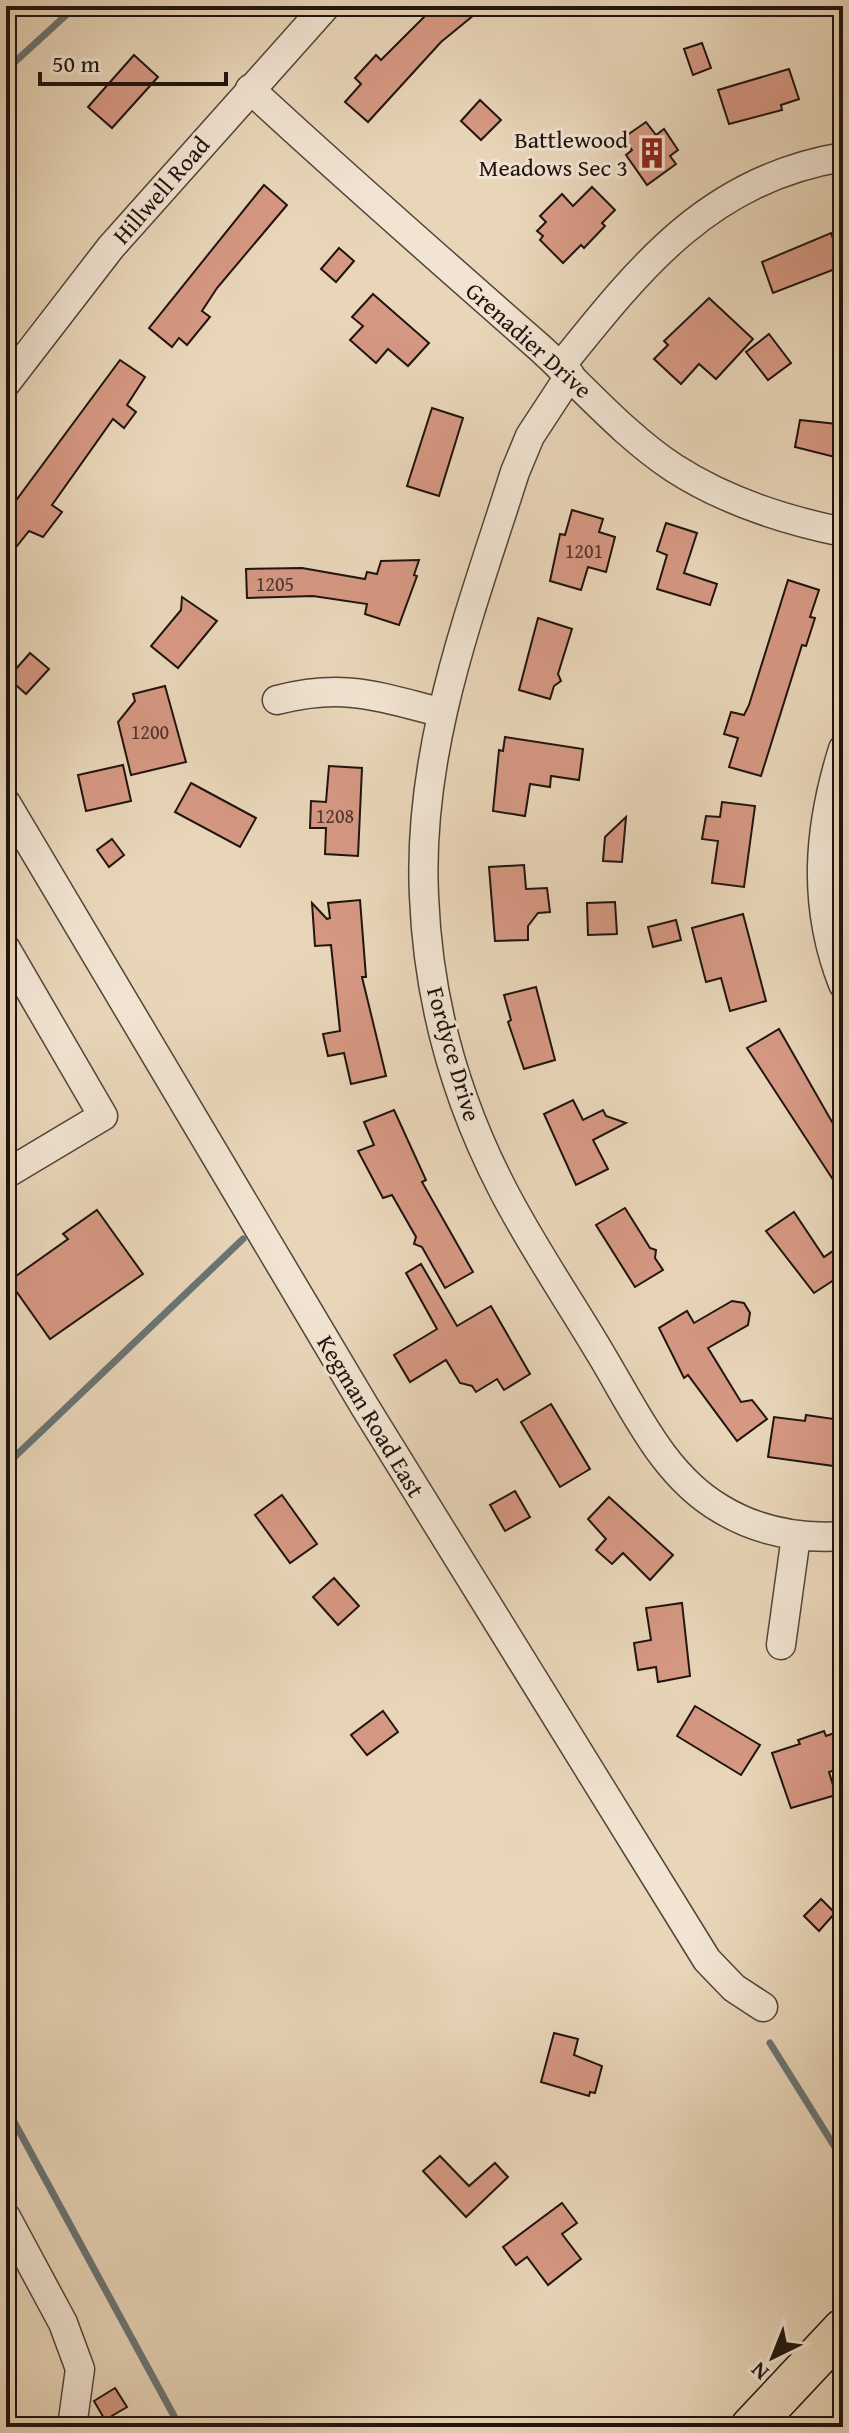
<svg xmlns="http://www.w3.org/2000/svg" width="849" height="2433" viewBox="0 0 849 2433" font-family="'Gentium Book Plus',serif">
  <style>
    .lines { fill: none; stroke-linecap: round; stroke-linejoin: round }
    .stream { stroke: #6a7576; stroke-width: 7 }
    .building { fill: #d69883; stroke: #1f130f; stroke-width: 2 }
    .minor-casing { stroke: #52443a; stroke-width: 31 }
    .highway-casing { stroke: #1f130f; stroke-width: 43 }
    .minor { stroke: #f1e4d2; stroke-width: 28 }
    .highway { stroke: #e9d6b9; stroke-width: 40 }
    .labels { text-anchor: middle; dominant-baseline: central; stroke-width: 6; stroke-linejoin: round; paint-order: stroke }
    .number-label { font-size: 20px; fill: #4d342c }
    .poi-label { font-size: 24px; fill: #1f130f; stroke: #f1e4d2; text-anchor: end }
    .street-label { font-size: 24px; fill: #1f130f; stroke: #f1e4d2 }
  </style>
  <rect width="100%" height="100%" fill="#e9d6b9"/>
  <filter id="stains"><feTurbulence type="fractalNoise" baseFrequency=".0025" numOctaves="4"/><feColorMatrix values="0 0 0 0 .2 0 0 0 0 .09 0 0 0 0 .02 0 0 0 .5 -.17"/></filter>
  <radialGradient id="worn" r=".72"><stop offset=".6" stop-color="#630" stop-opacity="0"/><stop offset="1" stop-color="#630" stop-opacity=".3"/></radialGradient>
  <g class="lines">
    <g class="stream">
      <path d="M6,70l70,-64"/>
      <path d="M6,1465l237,-226"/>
      <path d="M770,2043l73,117"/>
      <path d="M6,2107l174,320"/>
    </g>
  </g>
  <g class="building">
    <path d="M435,6h50l-44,36 -73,80 -23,-20 16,-18 -6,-6 21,-23 5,5z"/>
    <path d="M702,43l9,25 -18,7 -9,-26z"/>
    <path d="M134,55l24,22 -46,51 -24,-21z"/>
    <path d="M789,69l10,30 -18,6 1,5 -53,14 -11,-34z"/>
    <path d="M480,100l21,20 -20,20 -20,-19z"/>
    <path d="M646,122l10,13 8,-6 14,21 -8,6 6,8 -29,21 -21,-30 6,-5 -9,-12z"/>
    <path d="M264,185l23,20 -70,83 -15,23 8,6 -23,28 -8,-7 -7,9 -23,-19z"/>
    <path d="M592,187l23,23 -13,13 3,3 -21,22 -3,-3 -18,18 -23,-23 3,-4 -6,-5 9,-9 -6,-6 22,-22 11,12z"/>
    <path d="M831,233l12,33 -70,27 -11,-31z"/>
    <path d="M339,248l15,13 -18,21 -15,-13z"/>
    <path d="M373,294l56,49 -21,23 -20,-17 -12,14 -26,-23 13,-14 -11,-9z"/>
    <path d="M709,298l44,41 -37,40 -17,-15 -18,20 -27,-25 14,-14 -4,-4z"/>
    <path d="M769,334l22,29 -23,17 -22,-28z"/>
    <path d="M120,360l25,17 -18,28 9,7 -12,16 -11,-9 -61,86 10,7 -19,25 -14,-6 -23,29v-46z"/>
    <path d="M432,408l31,10 -24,78 -32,-10z"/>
    <path d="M800,420l37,4 6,8v27l-48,-12z"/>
    <path d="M572,510l31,9 -4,13 16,5 -9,35 -18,-5 -7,23 -31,-9 10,-47 5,1z"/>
    <path d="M666,523l31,10 -13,40 33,11 -7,21 -53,-16 10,-34 -10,-4z"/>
    <path d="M419,560l-5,15 3,1 -18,49 -34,-11 2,-10 -54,-8 -66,2 -1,-29 56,-1 63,11 2,-7 10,2 4,-13z"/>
    <path d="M788,580l31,10 -9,27 5,1 -9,28 -4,-1 -41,131 -32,-9 9,-29 -14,-4 7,-22 13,3 5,-10z"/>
    <path d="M182,597l35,24 -39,47 -27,-22 30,-36z"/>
    <path d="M538,618l34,11 -14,45 3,7 -7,5 -4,13 -31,-9z"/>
    <path d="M30,653l19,16 -23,25 -18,-16z"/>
    <path d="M165,686l21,76 -55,13 -13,-53 17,-21 -2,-7z"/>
    <path d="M505,737l78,12 -4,31 -28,-4 -1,11 -20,-3 -5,32 -32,-5 6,-61 4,1z"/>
    <path d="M123,765l8,36 -45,10 -8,-36z"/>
    <path d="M329,766l33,2 -4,88 -33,-2 1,-26h-16l1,-27 15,1z"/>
    <path d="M191,783l65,35 -16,29 -65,-35z"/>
    <path d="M722,802l33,4 -11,81 -32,-4 6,-42 -16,-2 4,-23 14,1z"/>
    <path d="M626,817l-4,45 -19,-1 2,-24z"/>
    <path d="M112,839l12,16 -15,12 -12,-17z"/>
    <path d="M524,865l2,24 21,-1 3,24 -12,1 -10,13v14l-33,1 -6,-74z"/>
    <path d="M360,900l6,77h-4l24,99 -35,8 -7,-31 -16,3 -5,-22 17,-3 -9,-86 -16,1 -3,-43 15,16 3,-1 -2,-15z"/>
    <path d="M615,902l2,32 -29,1 -1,-32z"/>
    <path d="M743,914l23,87 -36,10 -9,-33 -15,4 -14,-54z"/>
    <path d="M676,920l5,20 -28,7 -5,-20z"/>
    <path d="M536,987l19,73 -31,9 -16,-47 3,-2 -7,-25z"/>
    <path d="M779,1029l53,93 11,11v62l-96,-147z"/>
    <path d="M573,1100l10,20 20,-10 3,6 20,7 -33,17 15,29 -32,16 -32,-71z"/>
    <path d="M394,1110l32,70 -4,2 51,90 -28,16 -23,-41 -8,-3 2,-7 -24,-42 -9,3 -25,-47 16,-6 -10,-23z"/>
    <path d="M625,1208l25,40 6,2 -1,8 8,12 -28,17 -39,-62z"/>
    <path d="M97,1210l46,64 -93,65 -41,-58 59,-42 -5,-5z"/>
    <path d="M794,1212l30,45 19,-13v30l-29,19 -48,-62z"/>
    <path d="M421,1264l36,62 34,-20 39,68 -26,16 -7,-11 -21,13 -4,-6 -12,-3 -14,-23 -36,22 -16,-27 43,-26 -31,-56z"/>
    <path d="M732,1301l12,2 6,10 -2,12 -40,23 33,54 11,-2 15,19 -30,22 -49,-66 -4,3 -25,-50 28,-17 7,12z"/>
    <path d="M551,1404l39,65 -30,18 -39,-65z"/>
    <path d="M806,1415l28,4 -1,14 10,2 -2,32 -73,-10 6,-40 31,4z"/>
    <path d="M515,1491l15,26 -25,14 -15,-26z"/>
    <path d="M282,1495l35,49 -27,19 -35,-48z"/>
    <path d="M609,1497l64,58 -23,25 -27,-27 -11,11 -16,-14 10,-11 -18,-20z"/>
    <path d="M334,1578l25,28 -21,19 -25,-28z"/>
    <path d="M682,1603l8,73 -32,6 -2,-15 -18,3 -4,-27 17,-3 -5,-32z"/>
    <path d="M695,1706l65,39 -19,30 -64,-39z"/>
    <path d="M383,1711l15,21 -31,23 -16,-20z"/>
    <path d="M843,1730v37l-14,5 7,23 -45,13 -19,-55 28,-9 -2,-4 26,-9 2,5z"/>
    <path d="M821,1899l14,14 -16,18 -15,-15z"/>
    <path d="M554,2033l24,6 -4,16 28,11 -7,27 -5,-1 -1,4 -48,-14z"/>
    <path d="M440,2156l29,30 26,-23 13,14 -42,40 -43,-46z"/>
    <path d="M562,2203l15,20 -15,11 19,25 -33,26 -21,-28 -11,8 -13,-18z"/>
    <path d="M115,2388l12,19 -22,13 -11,-19z"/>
  </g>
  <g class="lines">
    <defs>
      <g id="minor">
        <path d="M250,89c95,88 192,173 289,258 44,40 85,88 135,121 51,33 110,52 169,64"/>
        <path d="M560,367c80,-100 149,-188 283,-210"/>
        <path d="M570,375l-40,61 -15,36c-44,139 -98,276 -91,424 4,102 31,201 78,292 29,57 67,112 100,168 33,55 62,120 119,153 38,23 79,30 122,27"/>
        <path d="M6,383l105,-136 215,-241"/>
        <path d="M277,700c67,-17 99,-4 163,12"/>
        <path d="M843,749c-25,80 -31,156 0,235"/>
        <path d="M6,803l359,604 342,553 27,28 29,19"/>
        <path d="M6,949l97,167 -97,58"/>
        <path d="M781,1645l15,-109"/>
        <path d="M6,2217l57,106 17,46 -8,58"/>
      </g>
      <path id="highway" d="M751,2427l92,-98"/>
    </defs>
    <use href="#minor" class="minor-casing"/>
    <use href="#highway" class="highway-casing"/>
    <use href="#minor" class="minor"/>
    <use href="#highway" class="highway"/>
  </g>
  <defs>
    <symbol id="building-bare" viewBox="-9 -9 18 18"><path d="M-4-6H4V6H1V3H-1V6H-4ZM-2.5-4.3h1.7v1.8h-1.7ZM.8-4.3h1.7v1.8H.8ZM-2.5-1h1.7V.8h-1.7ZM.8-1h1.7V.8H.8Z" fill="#8f2418" stroke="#f1e4d2" stroke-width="2.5" paint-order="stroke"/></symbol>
  </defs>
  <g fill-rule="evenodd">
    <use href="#building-bare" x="630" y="131" width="44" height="44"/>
  </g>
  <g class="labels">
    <g class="number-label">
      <text x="584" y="550">1201</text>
      <text x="275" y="583">1205</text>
      <text x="150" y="731">1200</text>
      <text x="335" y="815">1208</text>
    </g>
    <g class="poi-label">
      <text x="628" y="139">Battlewood<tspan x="628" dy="28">Meadows Sec 3</tspan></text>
    </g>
    <g class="street-label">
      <text transform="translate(161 190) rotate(-49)">Hillwell Road</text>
      <text transform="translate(529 340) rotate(42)">Grenadier Drive</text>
      <text transform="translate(454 1054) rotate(74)">Fordyce Drive</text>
      <text transform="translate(371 1416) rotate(59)">Kegman Road East</text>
    </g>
  </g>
  <rect width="849" height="2433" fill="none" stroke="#e9d6b9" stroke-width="32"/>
  <rect x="8" y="8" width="833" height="2417" fill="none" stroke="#1f130f" stroke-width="4"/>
  <rect x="16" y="16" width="817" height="2401" fill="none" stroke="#1f130f" stroke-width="2"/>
  <g transform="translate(773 2357) rotate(223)" stroke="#f1e4d2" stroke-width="6" paint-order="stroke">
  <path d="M0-6L14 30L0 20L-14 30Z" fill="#1f130f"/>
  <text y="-12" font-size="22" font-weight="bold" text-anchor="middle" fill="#1f130f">N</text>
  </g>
  <path d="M40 72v12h186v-12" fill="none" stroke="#1f130f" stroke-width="4"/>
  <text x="52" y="72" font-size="24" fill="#1f130f" stroke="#f1e4d2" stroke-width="6" paint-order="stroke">50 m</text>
  <rect width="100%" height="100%" filter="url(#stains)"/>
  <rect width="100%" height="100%" fill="url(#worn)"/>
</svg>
